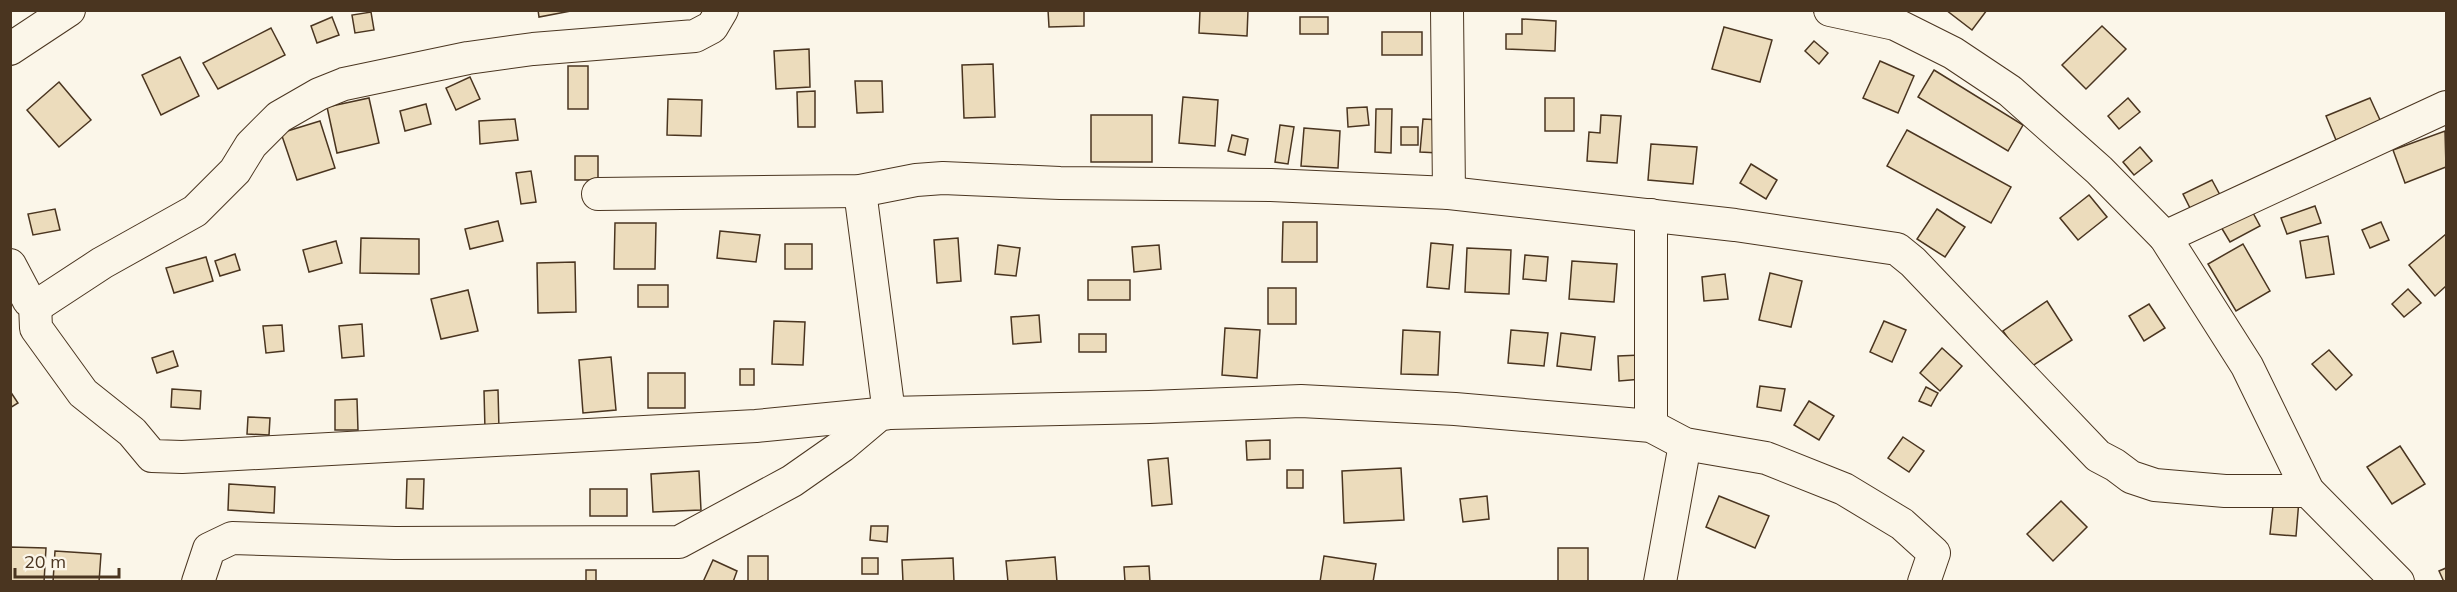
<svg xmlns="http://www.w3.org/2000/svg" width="2457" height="592" viewBox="0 0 2457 592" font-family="Mulish,sans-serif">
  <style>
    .building { fill: #ecdcbc; stroke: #4a3520; stroke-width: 1.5 }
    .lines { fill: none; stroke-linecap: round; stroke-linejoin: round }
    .street-casing { stroke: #4a3520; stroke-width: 34 }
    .street { stroke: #fbf6e9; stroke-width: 32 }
  </style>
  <rect width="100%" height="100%" fill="#fbf6e9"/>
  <g class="building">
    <path d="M538,10h38l-37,7z"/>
    <path d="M1048,10h36v16l-35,1z"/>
    <path d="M1200,10h48l-1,26 -48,-3z"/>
    <path d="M1946,10h41l-15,20z"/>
    <path d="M371,12l3,18 -19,3 -3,-18z"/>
    <path d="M332,17l7,18 -22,8 -6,-17z"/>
    <rect x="1300" y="17" width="28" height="17"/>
    <path d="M1522,19l34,2 -1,30 -49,-2v-15h16z"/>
    <path d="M2102,26l24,23 -40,40 -24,-24z"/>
    <path d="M1724,27l48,13 -12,42 -48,-13z"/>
    <path d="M271,28l14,27 -67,34 -15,-26z"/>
    <rect x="1382" y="32" width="40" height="23"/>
    <path d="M1814,41l14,12 -9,11 -14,-13z"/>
    <path d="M809,49l1,38 -34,2 -2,-38z"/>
    <path d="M180,57l19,39 -38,19 -19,-40z"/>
    <path d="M1880,61l34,15 -16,37 -35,-15z"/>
    <path d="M993,64l2,53 -31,1 -2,-53z"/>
    <rect x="568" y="66" width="20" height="43"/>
    <path d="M1934,70l89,55 -15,26 -90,-54z"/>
    <path d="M470,77l10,22 -24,11 -10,-22z"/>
    <path d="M855,81h27l1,31 -26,1z"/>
    <path d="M59,82l32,38 -32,27 -32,-37z"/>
    <path d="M815,91v36h-17l-1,-35z"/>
    <path d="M1183,97l35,3 -3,46 -36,-3z"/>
    <path d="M369,98l10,45 -42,10 -10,-46z"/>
    <rect x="1545" y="98" width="29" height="33"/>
    <path d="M2128,98l12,14 -21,17 -11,-13z"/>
    <path d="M2370,98l11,24 -45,18 -10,-24z"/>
    <path d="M668,99l34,1 -1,36 -34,-1z"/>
    <path d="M426,104l5,20 -26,7 -5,-20z"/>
    <path d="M1367,107l2,18 -21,2 -1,-19z"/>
    <path d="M1376,109h16l-1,44 -16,-1z"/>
    <rect x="1091" y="115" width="61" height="47"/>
    <path d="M1601,115l20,1 -4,47 -30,-2 2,-29 11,1z"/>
    <path d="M515,119l3,21 -38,4 -1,-23z"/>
    <path d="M1423,119l19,1 -3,33 -19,-1z"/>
    <path d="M320,121l15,47 -38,12 -16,-47z"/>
    <path d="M1280,125l14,2 -6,37 -13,-2z"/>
    <rect x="1401" y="127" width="17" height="18"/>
    <path d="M1304,128l36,3 -2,37 -37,-2z"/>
    <path d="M1907,130l104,57 -20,36 -104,-57z"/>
    <path d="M2445,131l1,36 -41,16 -12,-33z"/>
    <path d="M1232,135l16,4 -3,16 -17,-4z"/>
    <path d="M1651,144l46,3 -4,37 -45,-4z"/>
    <path d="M2140,147l12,14 -18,14 -11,-13z"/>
    <rect x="575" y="156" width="23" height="24"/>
    <path d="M1751,164l26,16 -11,19 -26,-16z"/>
    <path d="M531,171l5,31 -15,2 -5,-31z"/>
    <path d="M2212,180l8,15 -29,15 -8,-16z"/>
    <path d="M2089,195l18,22 -29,23 -18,-22z"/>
    <path d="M2315,206l6,17 -34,11 -6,-16z"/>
    <path d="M55,209l5,21 -27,5 -5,-21z"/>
    <path d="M1937,209l28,18 -20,30 -28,-18z"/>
    <path d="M2252,211l8,15 -30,16 -9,-15z"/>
    <path d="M498,221l5,20 -33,8 -5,-20z"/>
    <path d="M1283,222h34v40h-35z"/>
    <path d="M2381,222l8,18 -19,8 -8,-18z"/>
    <path d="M615,223h41l-1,46h-41z"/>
    <path d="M720,231l40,4 -4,27 -39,-4z"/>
    <path d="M2446,234v52l-11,10 -26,-31z"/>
    <path d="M2328,236l6,38 -28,4 -6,-37z"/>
    <path d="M361,238l58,1v35l-59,-1z"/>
    <path d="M958,238l3,43 -24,2 -3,-43z"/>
    <path d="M336,241l6,22 -33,9 -6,-22z"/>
    <path d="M1431,243l22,2 -4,44 -22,-2z"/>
    <rect x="785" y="244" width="27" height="25"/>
    <path d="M2243,244l27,47 -34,20 -28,-47z"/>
    <path d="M998,245l22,3 -4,28 -21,-2z"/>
    <path d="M1159,245l2,24 -27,3 -2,-25z"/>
    <path d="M1467,248l44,2 -2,44 -44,-2z"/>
    <path d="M235,254l5,16 -20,6 -5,-15z"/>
    <path d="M1525,255l23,2 -2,24 -23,-2z"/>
    <path d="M206,257l7,24 -39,12 -8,-25z"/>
    <path d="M1572,261l45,3 -3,38 -45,-3z"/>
    <path d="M575,262l1,50 -38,1 -1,-50z"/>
    <path d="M1770,273l32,8 -11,46 -32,-7z"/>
    <path d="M1725,274l3,25 -24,2 -2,-24z"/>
    <rect x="1088" y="280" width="42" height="20"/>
    <rect x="638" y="285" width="30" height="22"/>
    <rect x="1268" y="288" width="28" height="36"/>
    <path d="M2408,289l13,14 -17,14 -12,-13z"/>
    <path d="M468,290l10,41 -37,8 -10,-40z"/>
    <path d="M2047,301l25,39 -43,28 -26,-37z"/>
    <path d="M2149,304l16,24 -21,13 -15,-25z"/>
    <path d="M1039,315l2,27 -28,2 -2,-27z"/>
    <path d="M774,321l31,1 -2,43 -31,-1z"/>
    <path d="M1884,321l22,9 -14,32 -22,-10z"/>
    <path d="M362,324l2,32 -22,2 -3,-32z"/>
    <path d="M282,325l2,26 -18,2 -3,-27z"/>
    <path d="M1225,328l35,2 -3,48 -35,-3z"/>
    <path d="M1403,330l37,2 -2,43 -37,-1z"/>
    <path d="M1511,330l37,3 -4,33 -36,-3z"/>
    <path d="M1561,333l34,4 -4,33 -34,-4z"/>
    <rect x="1079" y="334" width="27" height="18"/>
    <path d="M1942,348l20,18 -22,25 -20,-18z"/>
    <path d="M2329,350l23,25 -16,15 -24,-26z"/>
    <path d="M173,351l5,15 -21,7 -5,-15z"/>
    <path d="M1641,355l1,24 -23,2 -1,-25z"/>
    <path d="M611,357l5,53 -33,3 -4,-53z"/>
    <rect x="740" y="369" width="14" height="16"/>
    <rect x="648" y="373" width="37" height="35"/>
    <path d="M1760,386l25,3 -4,22 -24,-4z"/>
    <path d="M1926,387l12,6 -7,13 -12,-5z"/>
    <path d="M172,389l29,2 -1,18 -29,-2z"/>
    <path d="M498,390l1,40h-14l-1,-39z"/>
    <path d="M10,391l8,12 -8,5z"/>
    <path d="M357,399l1,31h-23v-30z"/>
    <path d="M1809,401l25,15 -15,24 -25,-15z"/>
    <path d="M248,417l22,1 -1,17 -22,-1z"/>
    <path d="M1903,437l21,14 -15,21 -21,-14z"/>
    <path d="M1270,440v19l-23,1 -1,-19z"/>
    <path d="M2400,446l25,38 -33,20 -25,-37z"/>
    <path d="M1168,458l4,46 -20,2 -4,-46z"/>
    <path d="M1401,468l3,52 -60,3 -2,-52z"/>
    <rect x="1287" y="470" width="16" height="18"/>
    <path d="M699,471l2,39 -48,2 -2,-38z"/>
    <path d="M407,479h17l-1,30 -17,-1z"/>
    <path d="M229,484l46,3 -1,26 -46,-3z"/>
    <rect x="590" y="489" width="37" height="27"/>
    <path d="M1487,496l2,23 -26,3 -3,-23z"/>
    <path d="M1719,496l50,20 -14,32 -49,-21z"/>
    <path d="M2274,497l25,3 -3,36 -26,-2z"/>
    <path d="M2061,501l26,26 -34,34 -26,-27z"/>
    <path d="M871,526h17l-1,16 -17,-2z"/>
    <path d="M10,547l36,1 -2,34 -34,-1z"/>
    <rect x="1558" y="548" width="30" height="34"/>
    <path d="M55,551l46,3 -2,28h-46z"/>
    <rect x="748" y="556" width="20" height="26"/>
    <path d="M1324,556l52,8 -3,18h-53z"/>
    <path d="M1055,557l2,25h-49l-2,-21z"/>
    <rect x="862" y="558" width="16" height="16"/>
    <path d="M953,558l1,24h-51l-1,-22z"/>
    <path d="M713,560l24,11 -4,11h-30z"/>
    <path d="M1149,566l1,16h-25l-1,-15z"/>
    <path d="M2446,568v14h-2l-5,-11z"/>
    <rect x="586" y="570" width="10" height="12"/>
  </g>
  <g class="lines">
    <defs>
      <g id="street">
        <path d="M1447,10l2,183"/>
        <path d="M1830,10l65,14 58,29 57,38 89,79 66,67 82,129 61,125 90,91"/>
        <path d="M10,49l59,-39"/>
        <path d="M598,194l262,-3 56,-11 27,-2 117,5 211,2 178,8 286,32 162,24 16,13 185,194 17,9 16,12 24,8 70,6h83"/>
        <path d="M1651,215v211"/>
        <path d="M2165,237l281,-130"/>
        <path d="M10,265l19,36 6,3 6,-1 61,-40 93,-52 40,-40 16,-26 28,-28 40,-23 25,-10 124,-26 65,-9 162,-13 17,-9 10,-17"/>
        <path d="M35,304l1,24 47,65 49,39 20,24 30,1 574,-31 133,-13 260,-6 152,-6 154,8 196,17 34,18 81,14 78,31 58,35 32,29 -10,29"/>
        <path d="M198,582l11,-33 23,-11 163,5 284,-1 113,-61 50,-35 38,-32 9,-1 -29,-222"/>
        <path d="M1660,582l25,-138"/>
      </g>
    </defs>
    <use href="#street" class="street-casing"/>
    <use href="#street" class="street"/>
  </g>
  <rect width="2457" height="592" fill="none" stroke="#4a3520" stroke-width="24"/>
  <path d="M15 568v9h104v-9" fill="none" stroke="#4a3520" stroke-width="3"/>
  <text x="24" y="568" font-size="18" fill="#4a3520" stroke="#fbf6e9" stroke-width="4.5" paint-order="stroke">20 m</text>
</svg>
